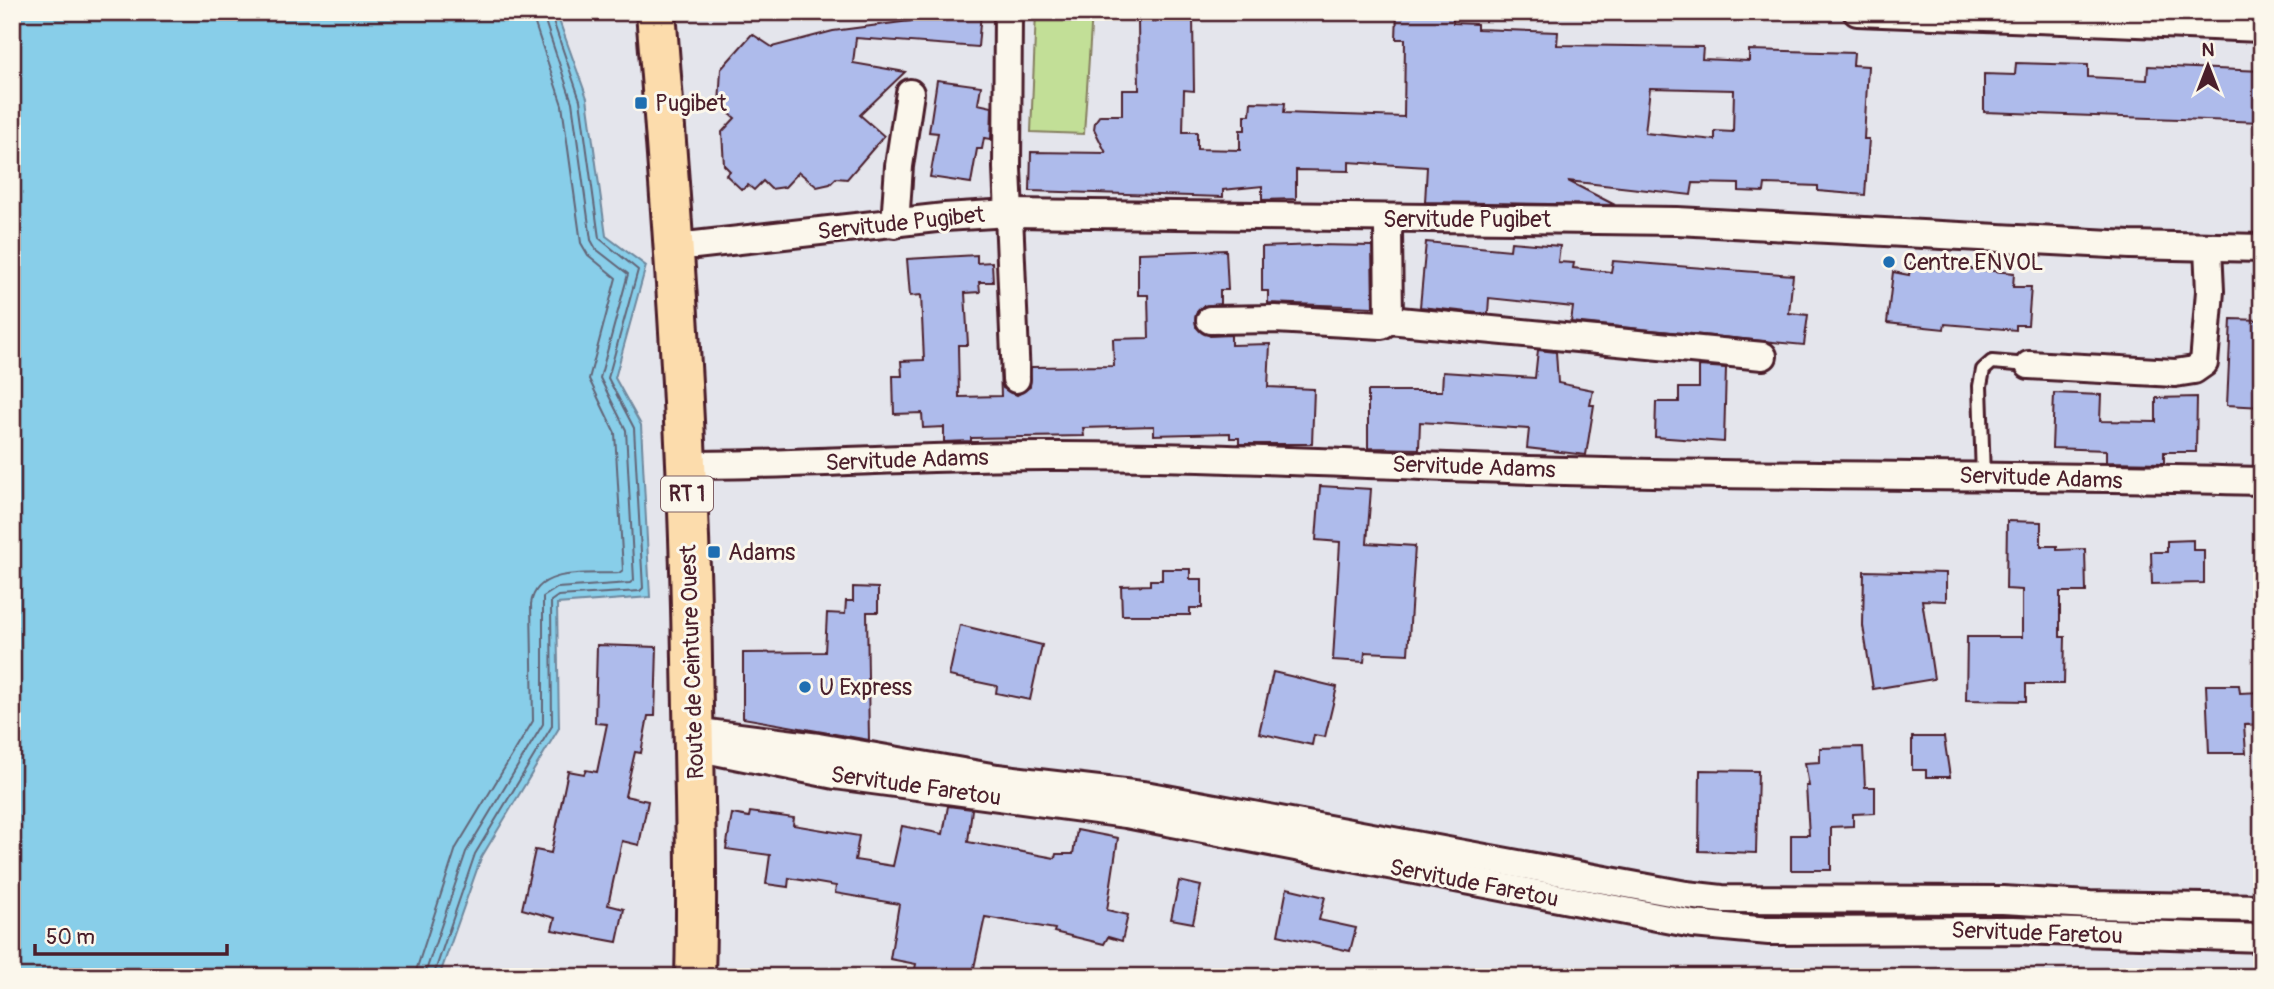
<svg xmlns="http://www.w3.org/2000/svg" width="2274" height="989" viewBox="0 0 2274 989" font-family="Pangolin,sans-serif">
  <style>
    .green { fill: #c2df97; stroke: #867f61; stroke-width: 2 }
    .water { fill: #88cee9; stroke: #6f889d; stroke-width: 2 }
    .lines { fill: none; stroke-linecap: round; stroke-linejoin: round }
    .shore { stroke: #636577; stroke-width: 2 }
    .building { fill: #aebbeb; stroke: #4a1f2b; stroke-width: 2; fill-rule: evenodd }
    .service-casing { stroke: #4a1f2b; stroke-width: 18 }
    .minor-casing { stroke: #4a1f2b; stroke-width: 32 }
    .primary-casing { stroke: #4a1f2b; stroke-width: 44 }
    .service { stroke: #fbf7ec; stroke-width: 12 }
    .minor { stroke: #fbf7ec; stroke-width: 26 }
    .primary { stroke: #fcdcac; stroke-width: 38 }
    .poi-dot { fill: #1f6fb2; stroke: #fbf7ec; stroke-width: 2.5 }
    .labels { text-anchor: middle; dominant-baseline: central; stroke-width: 6; stroke-linejoin: round; paint-order: stroke }
    .shield { fill: #fbf7ec; stroke: #7f6065; stroke-width: 2 }
    .shield-label { font-size: 21px; font-weight: bold; fill: #4a1f2b }
    .poi-label { font-size: 23px; fill: #4a1f2b; stroke: #fbf7ec; text-anchor: start }
    .street-label { font-size: 23px; fill: #4a1f2b; stroke: #fbf7ec }
  </style>
  <rect width="100%" height="100%" fill="#e4e5ec"/>
  <filter id="ink" filterUnits="userSpaceOnUse"><feTurbulence type="fractalNoise" baseFrequency=".0143" numOctaves="2"/><feDisplacementMap in="SourceGraphic" scale="14" xChannelSelector="R" yChannelSelector="G"/><feConvolveMatrix kernelMatrix="1 2 1 2 8 2 1 2 1" color-interpolation-filters="sRGB"/></filter>
  <g filter="url(#ink)">
    <path class="green" d="M1036,12h56l-8,122 -53,-2z"/>
    <path class="water" d="M12,12h544l31,86 19,138 40,30 -31,112 26,47 9,172 -93,7 2,124 -78,130 -42,119h-427z"/>
    <g class="lines">
      <g class="shore">
        <path d="M414,977l42,-129 77,-127 -2,-117c5,-38 60,-29 88,-31l4,-3 -8,-137 -26,-54 27,-101 -28,-23 -7,-12 -19,-138 -31,-93"/>
        <path d="M424,977l42,-125 77,-128v-127l14,-9 73,-5 4,-3 -8,-150 -26,-52 28,-104 -32,-25 -5,-9 -19,-138 -30,-90"/>
        <path d="M433,977l42,-123 77,-128 -1,-125 7,-5 82,-5 3,-3 -9,-160 -26,-50 30,-108 -39,-32 -19,-138 -30,-88"/>
      </g>
    </g>
    <g class="building">
      <path d="M932,12h49l-3,35 -122,-9 -3,25 52,9 -45,43 24,21 -37,43 -11,-1 -6,6 -13,3 -18,-15 -14,15 -14,2 -8,-8 -9,9 -6,-5 -6,5 -16,-15 4,-4 -6,-6 -2,-33 13,-14 -16,-13 2,-36 31,-35 20,13 61,-16 99,-13z"/>
      <path d="M1156,12h22v5h15l1,74 -10,-1 -1,42h14v17l43,1v-20h5v-15h5l1,-13 34,1 -1,10 120,4 1,-78h-9l1,-27h56v11l24,1v5l81,3 -1,13 146,2 -1,12 47,2v-11l105,3 -1,12 15,1 -4,73h5l-4,56 -47,-4v-5l-53,-2 -1,8 -25,-1v-7l-46,-1 -2,12 -123,-14 47,24 -190,-3 2,-35 -78,-5v9l-53,-1v29l-34,1v-14l-39,4v7l-193,-6 1,-39 75,1 -12,-24 1,-7 5,-7h22v-25h17l-1,-69h18zM1650,88l84,2 -1,42 -18,-1v9l-70,-7z"/>
      <path d="M2016,63l72,2v12l59,3 1,-14 114,5v51l-278,-10v-38l31,1z"/>
      <path d="M937,80l44,6 -3,18 14,3 -1,32 -7,-1 -2,11h-5l-6,34 -41,-6 8,-44 -9,-1z"/>
      <path d="M1426,242l84,8 1,-8 49,4 -2,16 16,1 -1,5 38,4 2,-11 180,14 -4,38 19,2 -4,30 -233,-23 2,-15 -84,-9 -1,16 -68,-7z"/>
      <path d="M1316,245l56,1 1,61 -105,-4v-12h-6v-44z"/>
      <path d="M1226,250l2,40h-8v14l-17,2 -6,6 -1,15 14,9 21,-1v10l39,-1 -2,43 46,2 -2,55h-73v-6h-9v-5l-76,2v-9l-71,2 1,8 -113,2v3l-27,1v-15l-21,1 -1,-15 -28,1 -1,-38h9l-1,-15 23,-1 -3,-65 -11,1 -3,-37 70,-4v8l15,-1 1,20h-14l1,10 -15,1 3,52h-10l1,52 42,-1 -1,-28 3,20 14,7 13,-8 1,-20 83,-1 -1,-27 36,-1 -1,-43h-10v-42z"/>
      <path d="M1911,263l103,10 -1,14h18l-3,38h-12v5l-71,-6 -1,5 -57,-6 6,-51 16,3z"/>
      <path d="M2231,319l31,1v87l-35,-2z"/>
      <path d="M1538,350l18,2 2,31 35,7 -3,15h4l-8,50 -59,-7 2,-19 -109,-7 -1,27 -51,-1v-57h74l1,-19 92,6z"/>
      <path d="M1699,366l27,2 -2,74 -69,-5 1,-35h23v-14h20z"/>
      <path d="M2054,393l47,2 -1,26 56,1v-24l41,-1 -1,55h-32v11l-58,-1v-12l-54,-2z"/>
      <path d="M1320,486l51,3 -4,54 48,3 -7,108 -43,-2 -1,10 -31,-2 7,-118 -24,-2z"/>
      <path d="M2007,521l34,1v24h16v4l28,-1 1,43h-26v45h5l-1,47h-38v17l-60,-1 1,-63h55v-47l-16,-1z"/>
      <path d="M2193,540v10h11v33l-52,1 -1,-32h16v-11z"/>
      <path d="M1162,569h28v10h12v29h-12v7h-68l-1,-29 29,-1v-5h12z"/>
      <path d="M1864,571l82,2v28l-24,-1 12,79 -61,10 -10,-63z"/>
      <path d="M853,587l25,1v24h-11l2,128 -126,-22v-65l82,-1 2,-39 18,1 1,-13h7z"/>
      <path d="M960,625l82,20 -12,55 -34,-7 1,-7 -48,-10z"/>
      <path d="M597,645l60,2 -2,69h-7l-7,37 -6,-1 -10,44 23,5 -9,44 -17,-4 -14,64 16,4 -7,33 -65,-12 3,-12 -33,-9 13,-59 16,3 17,-82 16,3 2,-4 11,2 10,-48 -12,-1z"/>
      <path d="M1273,672l64,15 -12,50 -11,-2 -2,10 -53,-12z"/>
      <path d="M2206,685h33l1,8 22,-1v32l-18,1 2,28h-37z"/>
      <path d="M1912,737h32l6,40h-24v-7h-14z"/>
      <path d="M1863,747l2,40h10v26l-22,1v12l-22,1v43h-40v-35h18l-3,-49h3l-4,-23 15,-1v-14z"/>
      <path d="M1700,770l58,1 -2,82 -57,-2z"/>
      <path d="M948,806l24,3 -4,33 87,16 1,-4h17l4,-24 41,8 -11,72 21,5 -6,26 -14,-4 -4,7 -50,-12 1,-3 -70,-12 -13,60h-23l-34,-8 1,-5 -26,-5 9,-55 -64,-11 1,-7 -47,-8 -1,9 -22,-3 4,-29 -44,-6 6,-35 17,3 1,-5 44,6 -1,7 66,11 -4,24 38,6 9,-40 41,8z"/>
      <path d="M1179,881l22,5 -8,37 -22,-4z"/>
      <path d="M1287,888l38,9 -6,23 37,8 -6,23 -72,-16z"/>
    </g>
    <g class="lines">
      <defs>
        <path id="service" d="M1983,477l-3,-91 3,-16 9,-8 37,3"/>
        <g id="minor">
          <path d="M1008,12l-1,156 9,211"/>
          <path d="M1857,12l405,16"/>
          <path d="M895,224l4,-58 11,-73"/>
          <path d="M673,245h22l250,-28 64,-4 668,8 453,24 132,3"/>
          <path d="M1210,320l65,-1 107,6 7,-5 -1,-91 6,-10"/>
          <path d="M1389,320l374,36"/>
          <path d="M2029,365l146,8 19,-3 10,-7 6,-72 -2,-43"/>
          <path d="M686,465c124,0 248,-10 372,-9 183,0 364,12 547,16 219,5 438,3 657,9"/>
          <path d="M700,732l118,15 179,31 153,18 536,99 36,4 281,1 87,5 172,3"/>
          <path d="M695,747l140,28 291,39 567,110 76,7 244,-1 249,8"/>
        </g>
        <path id="primary" d="M656,12c17,215 33,431 36,647 2,106 6,211 3,318"/>
      </defs>
      <use href="#service" class="service-casing"/>
      <use href="#minor" class="minor-casing"/>
      <use href="#primary" class="primary-casing"/>
      <use href="#service" class="service"/>
      <use href="#minor" class="minor"/>
      <use href="#primary" class="primary"/>
    </g>
  </g>
  <g class="poi-dot">
    <rect x="634" y="96" width="14" height="14" rx="3.5"/>
    <circle cx="1889" cy="262" r="7"/>
    <rect x="707" y="545" width="14" height="14" rx="3.5"/>
    <circle cx="805" cy="687" r="7"/>
  </g>
  <g class="labels">
    <rect class="shield" x="661" y="476.5" width="52" height="35" rx="5"/>
    <g class="shield-label">
      <text x="687" y="494">RT 1</text>
    </g>
    <g class="poi-label">
      <text x="655" y="103">Pugibet</text>
      <text x="1903" y="262">Centre ENVOL</text>
      <text x="728" y="552">Adams</text>
      <text x="819" y="687">U Express</text>
    </g>
    <g class="street-label">
      <text x="1467" y="219">Servitude Pugibet</text>
      <text transform="translate(901 223) rotate(-6)">Servitude Pugibet</text>
      <text transform="translate(907 460) rotate(-2)">Servitude Adams</text>
      <text transform="translate(1474 467) rotate(2)">Servitude Adams</text>
      <text transform="translate(2041 478) rotate(2)">Servitude Adams</text>
      <text transform="translate(692 662) rotate(-92)">Route de Ceinture Ouest</text>
      <text transform="translate(916 786) rotate(8)">Servitude Faretou</text>
      <text transform="translate(1474 883) rotate(11)">Servitude Faretou</text>
      <text transform="translate(2037 933) rotate(2)">Servitude Faretou</text>
    </g>
  </g>
  <rect width="2274" height="989" fill="none" stroke="#fbf7ec" stroke-width="42"/>
  <rect x="21" y="21" width="2232" height="947" fill="none" stroke="#4a1f2b" stroke-width="2.5" filter="url(#ink)"/>
  <g transform="translate(2208 66)" stroke="#fbf7ec" stroke-width="5" paint-order="stroke">
  <path d="M0-5L12 26L0 18L-12 26Z" fill="#4a1f2b"/>
  <text y="-10" font-size="19" font-weight="bold" text-anchor="middle" fill="#4a1f2b">N</text>
  </g>
  <path d="M35 944v10h192v-10" fill="none" stroke="#4a1f2b" stroke-width="3.5"/>
  <text x="46" y="944" font-size="21" fill="#4a1f2b" stroke="#fbf7ec" stroke-width="5" paint-order="stroke">50 m</text>
</svg>
